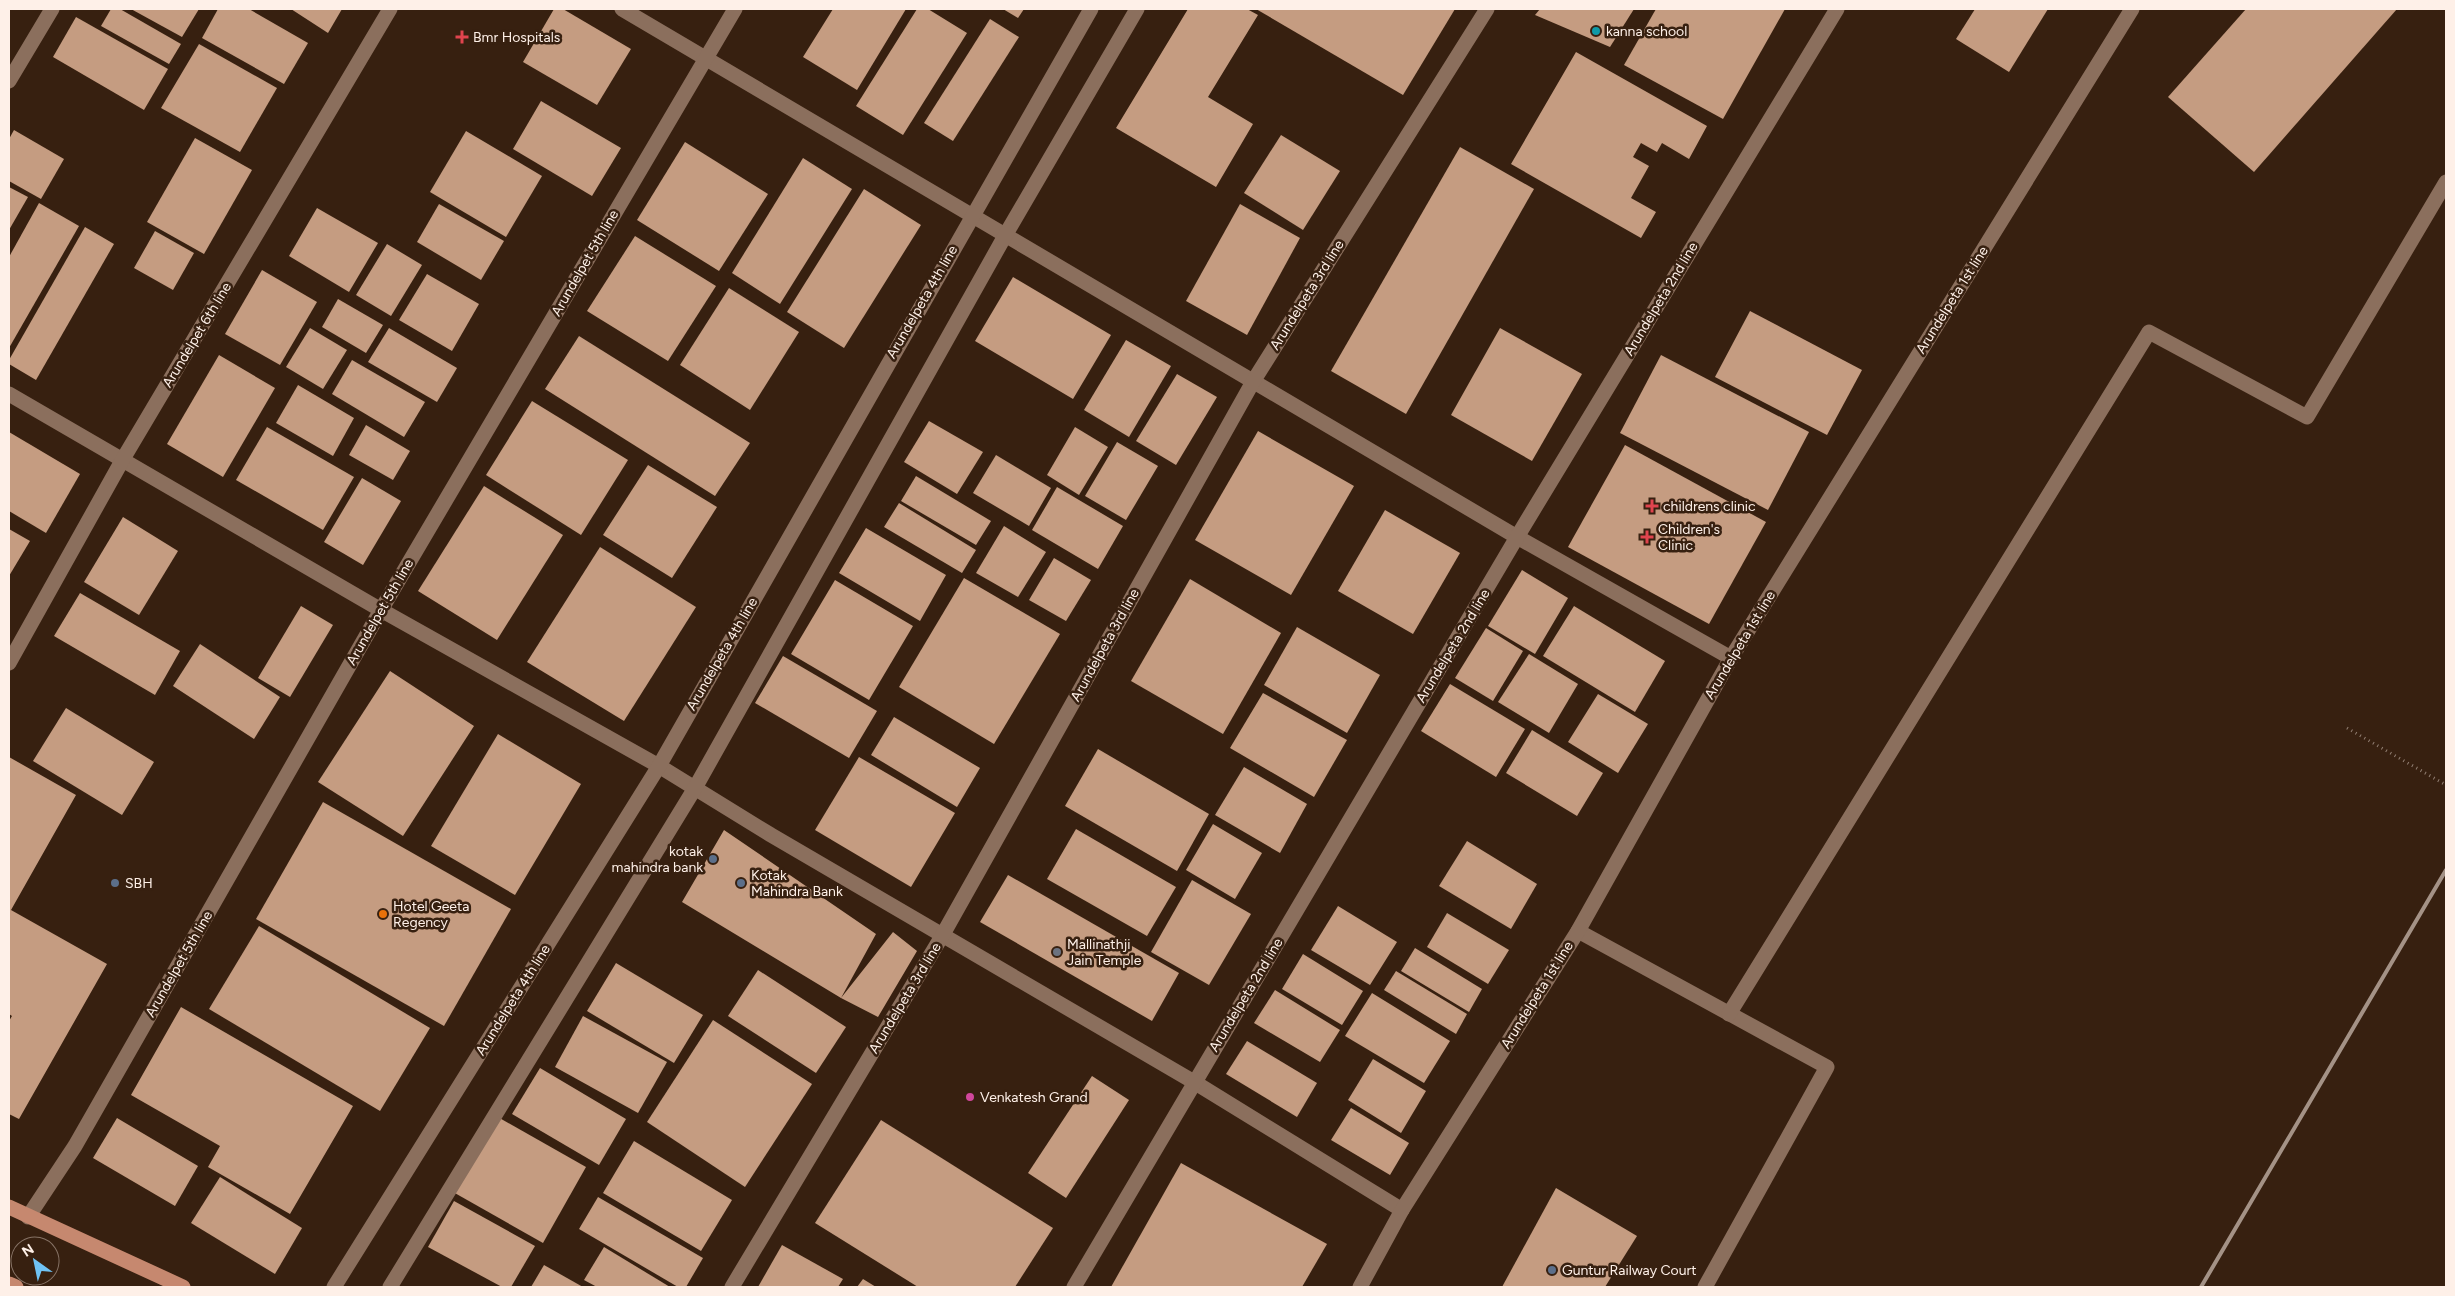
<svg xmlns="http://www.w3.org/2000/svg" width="2455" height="1296" viewBox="0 0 2455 1296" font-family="Figtree,sans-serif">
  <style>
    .building { fill: #c59c81 }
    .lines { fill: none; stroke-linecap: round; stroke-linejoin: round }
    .path { stroke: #927f73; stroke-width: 3; stroke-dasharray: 1 4; stroke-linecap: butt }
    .minor { stroke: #8b6f5d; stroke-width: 15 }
    .major { stroke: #c6886f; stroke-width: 15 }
    .rail { stroke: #a49286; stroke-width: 4 }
    .culture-dot { fill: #0f9aa8; stroke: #372010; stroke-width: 2 }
    .health-dot { fill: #e0444e; stroke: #372010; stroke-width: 2 }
    .service-dot { fill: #5c6f8a; stroke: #372010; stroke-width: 2 }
    .food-dot { fill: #e8710a; stroke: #372010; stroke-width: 2 }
    .worship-dot { fill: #6b7280; stroke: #372010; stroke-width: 2 }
    .hotel-dot { fill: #d1479c; stroke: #372010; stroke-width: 2 }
    .labels { text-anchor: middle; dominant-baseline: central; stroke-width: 5; stroke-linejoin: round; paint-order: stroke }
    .poi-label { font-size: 14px; fill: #fef0e8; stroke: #372010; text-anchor: start }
    .street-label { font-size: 14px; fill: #fef0e8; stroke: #372010 }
  </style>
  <rect width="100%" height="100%" fill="#372010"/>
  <g class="building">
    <path d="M111,9h9l61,35 -12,20 -68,-38z"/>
    <path d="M131,9h68l-17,28z"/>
    <path d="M218,9h31l59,34 -24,41 -82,-46z"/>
    <path d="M291,9h51l-14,24z"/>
    <path d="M554,9h9l68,40 -34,56 -74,-43z"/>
    <path d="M833,9h73l-49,81 -54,-33z"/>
    <path d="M917,9h11l39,24 -64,102 -47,-29z"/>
    <path d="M1003,9h21l-6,9z"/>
    <path d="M1188,9h59l11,6 -50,82 45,27 -37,63 -100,-59z"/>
    <path d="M1256,9h199l-52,86z"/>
    <path d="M1540,9h94l-24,38 -75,-32z"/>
    <path d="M1656,9h129l-62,110 -99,-54z"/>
    <path d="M1975,9h73l-39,63 -53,-33z"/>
    <path d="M2246,9h151l-143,163 -86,-75z"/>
    <path d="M76,17l92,52 -24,41 -91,-53z"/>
    <path d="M990,19l29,18 -66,104 -29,-18z"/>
    <path d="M199,44l78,44 -37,64 -79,-44z"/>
    <path d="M1576,52l131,74 -18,33 -27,-16 -5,9 -16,-9 -8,14 16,9 -18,32 25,14 -15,26 -130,-74z"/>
    <path d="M541,101l80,47 -29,48 -79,-47z"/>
    <path d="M14,130l50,29 -23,40 -32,-18v-42z"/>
    <path d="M466,131l76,45 -36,61 -76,-45z"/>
    <path d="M1281,135l59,36 -37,59 -59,-37z"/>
    <path d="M195,138l57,32 -48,84 -57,-32z"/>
    <path d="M685,142l83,52 -49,77 -82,-51z"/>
    <path d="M1460,147l74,42 -128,225 -75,-43z"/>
    <path d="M803,158l49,31 -72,115 -48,-31z"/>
    <path d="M9,187l19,10 -19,33z"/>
    <path d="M864,189l57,36 -77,123 -57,-36z"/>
    <path d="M39,203l40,23 -70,122v-91z"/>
    <path d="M439,204l65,37 -23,39 -64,-38z"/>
    <path d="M1240,204l60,34 -53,97 -61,-34z"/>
    <path d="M317,208l61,35 -29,49 -60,-36z"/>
    <path d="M85,227l29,17 -78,136 -27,-16v-4z"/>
    <path d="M155,231l39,22 -21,37 -39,-22z"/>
    <path d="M635,236l81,50 -48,75 -81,-50z"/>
    <path d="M387,244l35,21 -31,51 -35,-21z"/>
    <path d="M262,270l55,32 -37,63 -55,-31z"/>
    <path d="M427,274l52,30 -27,47 -53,-31z"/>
    <path d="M1013,277l98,58 -38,64 -98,-58z"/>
    <path d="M729,288l70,44 -49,78 -70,-45z"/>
    <path d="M338,299l45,26 -17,28 -44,-26z"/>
    <path d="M1750,311l112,59 -35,65 -112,-58z"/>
    <path d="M310,328l37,22 -24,39 -37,-22z"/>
    <path d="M389,328l68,40 -20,34 -69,-40z"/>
    <path d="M1500,328l82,46 -50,87 -81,-46z"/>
    <path d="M579,336l171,107 -35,53 -170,-107z"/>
    <path d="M1126,340l45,26 -42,71 -45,-27z"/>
    <path d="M219,355l56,33 -52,89 -56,-33z"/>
    <path d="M1661,355l148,77 -41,78 -148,-77z"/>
    <path d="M352,360l73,42 -21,35 -72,-43z"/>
    <path d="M1177,374l40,23 -41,68 -40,-24z"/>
    <path d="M298,385l56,33 -21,38 -57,-33z"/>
    <path d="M532,401l96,59 -47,75 -95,-60z"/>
    <path d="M929,421l54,31 -26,42 -53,-32z"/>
    <path d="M366,425l44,26 -17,29 -44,-25z"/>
    <path d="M267,427l87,50 -31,53 -87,-50z"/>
    <path d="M1075,427l33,20 -29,48 -32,-20z"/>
    <path d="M1258,431l96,55 -63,109 -96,-55z"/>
    <path d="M9,432l71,42 -34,59 -37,-22z"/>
    <path d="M1117,442l41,24 -32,54 -41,-24z"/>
    <path d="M1625,445l141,77 -57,102 -141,-77z"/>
    <path d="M996,455l55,33 -22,38 -56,-33z"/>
    <path d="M648,465l69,42 -45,71 -69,-43z"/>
    <path d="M916,476l75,45 -15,24 -75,-44z"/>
    <path d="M362,478l39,23 -38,64 -39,-23z"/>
    <path d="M484,486l79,49 -66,105 -79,-49z"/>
    <path d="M1057,487l66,39 -25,43 -66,-39z"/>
    <path d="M899,503l77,47 -14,23 -78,-46z"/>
    <path d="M1385,510l75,43 -47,81 -75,-43z"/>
    <path d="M123,517l55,34 -39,64 -55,-33z"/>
    <path d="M1004,526l42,26 -28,45 -42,-24z"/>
    <path d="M866,528l80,47 -26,46 -81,-48z"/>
    <path d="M9,529l21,12 -21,35z"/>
    <path d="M600,547l96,60 -72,114 -97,-59z"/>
    <path d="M1054,558l37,22 -25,41 -37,-21z"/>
    <path d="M1522,570l46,28 -33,56 -47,-28z"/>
    <path d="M964,578l96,56 -66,110 -95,-57z"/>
    <path d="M1190,579l91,54 -58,101 -92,-53z"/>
    <path d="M835,580l78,46 -44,74 -78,-46z"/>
    <path d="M80,593l100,58 -25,44 -101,-59z"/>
    <path d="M301,606l32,19 -43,72 -32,-19z"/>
    <path d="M1574,606l91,55 -30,51 -92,-56z"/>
    <path d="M1297,627l83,48 -33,58 -83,-48z"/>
    <path d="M1486,628l37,23 -30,50 -38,-23z"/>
    <path d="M200,644l80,53 -26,42 -81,-53z"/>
    <path d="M1529,654l49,30 -29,49 -51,-31z"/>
    <path d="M783,656l94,55 -28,47 -94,-55z"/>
    <path d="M390,671l84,55 -71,110 -85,-54z"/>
    <path d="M1450,684l75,45 -29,48 -75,-46z"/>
    <path d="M1263,693l84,47 -33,57 -84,-49z"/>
    <path d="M1598,694l50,30 -30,49 -50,-31z"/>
    <path d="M66,708l88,54 -32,53 -89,-54z"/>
    <path d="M894,717l86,51 -23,39 -86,-52z"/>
    <path d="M1532,730l71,43 -26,43 -71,-43z"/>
    <path d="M498,734l83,50 -66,111 -84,-49z"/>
    <path d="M1098,749l111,65 -32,57 -112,-65z"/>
    <path d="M9,757l67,38 -65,115 96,54 -88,155 -10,-5v-93l3,-5 -3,-2z"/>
    <path d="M859,757l96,56 -44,74 -96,-57z"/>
    <path d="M1244,767l63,37 -27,49 -65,-38z"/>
    <path d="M323,802l188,107 -67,117 -188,-107z"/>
    <path d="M1213,824l49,29 -27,46 -49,-29z"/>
    <path d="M1076,829l100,58 -29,49 -100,-57z"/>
    <path d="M724,830l152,104 -35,64 52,-66 24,19 -39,66 -37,-19 -159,-96z"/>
    <path d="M1467,841l70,43 -26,45 -72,-43z"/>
    <path d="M1008,875l171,98 -27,48 -172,-99z"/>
    <path d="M1192,880l59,34 -42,71 -58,-33z"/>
    <path d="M1338,906l59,36 -27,43 -59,-35z"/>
    <path d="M1447,913l62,37 -21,34 -61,-37z"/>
    <path d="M259,926l171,102 -50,83 -171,-102z"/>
    <path d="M1415,948l67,41 -13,23 -68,-41z"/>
    <path d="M1303,954l60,37 -21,34 -60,-36z"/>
    <path d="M616,963l87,52 -29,48 -87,-52z"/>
    <path d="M758,970l88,57 -30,46 -88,-57z"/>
    <path d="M1396,971l71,43 -11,20 -72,-44z"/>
    <path d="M1275,990l65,40 -20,32 -66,-39z"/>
    <path d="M1372,993l78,48 -26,42 -79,-47z"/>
    <path d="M181,1007l172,99 -63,108 -82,-47 12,-21 -89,-51z"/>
    <path d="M583,1016l84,46 -29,51 -83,-46z"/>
    <path d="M713,1020l99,64 -67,103 -98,-65z"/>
    <path d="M1247,1041l70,42 -20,34 -71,-43z"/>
    <path d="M1373,1059l53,32 -25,42 -53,-33z"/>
    <path d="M540,1068l86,51 -27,46 -87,-51z"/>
    <path d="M1092,1076l37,24 -63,98 -38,-25z"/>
    <path d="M1351,1108l58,35 -19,32 -59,-35z"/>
    <path d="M496,1116l90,51 -43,76 -90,-51z"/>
    <path d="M117,1118l81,48 -23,40 -82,-48z"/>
    <path d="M881,1120l172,108 -38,59h-97l-103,-64z"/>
    <path d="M634,1141l98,59 -31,51 -98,-58z"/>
    <path d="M1181,1163l146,81 -25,43h-191z"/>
    <path d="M220,1177l82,51 -27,46 -84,-51z"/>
    <path d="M1556,1188l81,48 -32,51h-103z"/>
    <path d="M598,1197l105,61 -17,29h-8l-99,-58z"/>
    <path d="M454,1201l81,45 -24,41h-9l-74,-40z"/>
    <path d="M782,1245l61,34 -5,8h-80z"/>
    <path d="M604,1247l66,40h-73l-13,-7z"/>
    <path d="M544,1265l39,22h-52z"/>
    <path d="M863,1279l13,8h-19z"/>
  </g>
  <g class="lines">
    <path class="path" d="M2347,728l99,57"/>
    <g class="minor">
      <path d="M622,9l895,528 214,121"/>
      <path d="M9,81l43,-72"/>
      <path d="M9,394l372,216 278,156 112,69 423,247 208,128"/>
      <path d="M9,663l114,-204 267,-450"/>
      <path d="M1578,931l249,136 -122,220"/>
      <path d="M1729,1014l420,-682 158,85 139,-235"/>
      <path d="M28,1217l47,-71 306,-536 354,-601"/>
      <path d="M334,1287l325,-521 432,-757"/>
      <path d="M390,1287l305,-499 311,-554 131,-225"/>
      <path d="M732,1287l210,-351 312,-556 233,-371"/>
      <path d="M1074,1287l443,-750 320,-528"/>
      <path d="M1360,1287l42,-77 176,-279 153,-273 401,-649"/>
    </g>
    <g class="major">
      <path d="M9,1207l174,80"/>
      <path d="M9,1284l7,3"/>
    </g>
    <path class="rail" d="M2201,1287l245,-417"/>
  </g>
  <circle class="culture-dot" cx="1596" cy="31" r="5"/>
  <g class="health-dot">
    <path d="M459.5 29.5h5v5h5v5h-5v5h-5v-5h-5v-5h5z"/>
    <path d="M1649.5 498.5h5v5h5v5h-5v5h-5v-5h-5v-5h5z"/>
    <path d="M1644.5 529.5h5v5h5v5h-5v5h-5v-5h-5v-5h5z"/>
  </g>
  <g class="service-dot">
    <circle cx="713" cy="859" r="5"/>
    <circle cx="115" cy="883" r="5"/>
    <circle cx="741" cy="883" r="5"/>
    <circle cx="1552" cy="1270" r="5"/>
  </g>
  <circle class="food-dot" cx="383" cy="914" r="5"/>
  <circle class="worship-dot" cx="1057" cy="952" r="5"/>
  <circle class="hotel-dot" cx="970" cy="1097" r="5"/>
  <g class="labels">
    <g class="poi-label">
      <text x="1606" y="31">kanna school</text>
      <text x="473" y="37">Bmr Hospitals</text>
      <text x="1663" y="506">childrens clinic</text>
      <text x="1658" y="529">Children's<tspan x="1658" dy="16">Clinic</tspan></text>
      <text x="703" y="851" text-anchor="end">kotak<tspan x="703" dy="16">mahindra bank</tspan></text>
      <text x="751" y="875">Kotak<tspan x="751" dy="16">Mahindra Bank</tspan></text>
      <text x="125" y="883">SBH</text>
      <text x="393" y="906">Hotel Geeta<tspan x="393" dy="16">Regency</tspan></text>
      <text x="1067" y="944">Mallinathji<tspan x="1067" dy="16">Jain Temple</tspan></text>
      <text x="980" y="1097">Venkatesh Grand</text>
      <text x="1562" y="1270">Guntur Railway Court</text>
    </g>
    <g class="street-label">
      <text transform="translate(585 263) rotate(-60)">Arundelpet 5th line</text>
      <text transform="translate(1307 295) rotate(-58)">Arundelpeta 3rd line</text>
      <text transform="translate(1661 299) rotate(-59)">Arundelpeta 2nd line</text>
      <text transform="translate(1952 300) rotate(-58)">Arundelpeta 1st line</text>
      <text transform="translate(922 302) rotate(-60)">Arundelpeta 4th line</text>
      <text transform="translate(197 335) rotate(-59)">Arundelpet 6th line</text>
      <text transform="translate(380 612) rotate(-60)">Arundelpet 5th line</text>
      <text transform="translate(1105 645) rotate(-61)">Arundelpeta 3rd line</text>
      <text transform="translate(1740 645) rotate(-59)">Arundelpeta 1st line</text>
      <text transform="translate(1453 646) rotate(-59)">Arundelpeta 2nd line</text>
      <text transform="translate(722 654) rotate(-60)">Arundelpeta 4th line</text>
      <text transform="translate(179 964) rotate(-60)">Arundelpet 5th line</text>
      <text transform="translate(1246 995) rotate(-59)">Arundelpeta 2nd line</text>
      <text transform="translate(1537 995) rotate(-58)">Arundelpeta 1st line</text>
      <text transform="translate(905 998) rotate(-59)">Arundelpeta 3rd line</text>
      <text transform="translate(513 1000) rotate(-58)">Arundelpeta 4th line</text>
    </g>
  </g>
  <rect width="2455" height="1296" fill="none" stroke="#fef0e8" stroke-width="20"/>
  <g transform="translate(35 1261) rotate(327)"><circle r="24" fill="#372010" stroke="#877366"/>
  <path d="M0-4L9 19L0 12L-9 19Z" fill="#6fc2f4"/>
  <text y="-8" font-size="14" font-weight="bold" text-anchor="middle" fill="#fef0e8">N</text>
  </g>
</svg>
